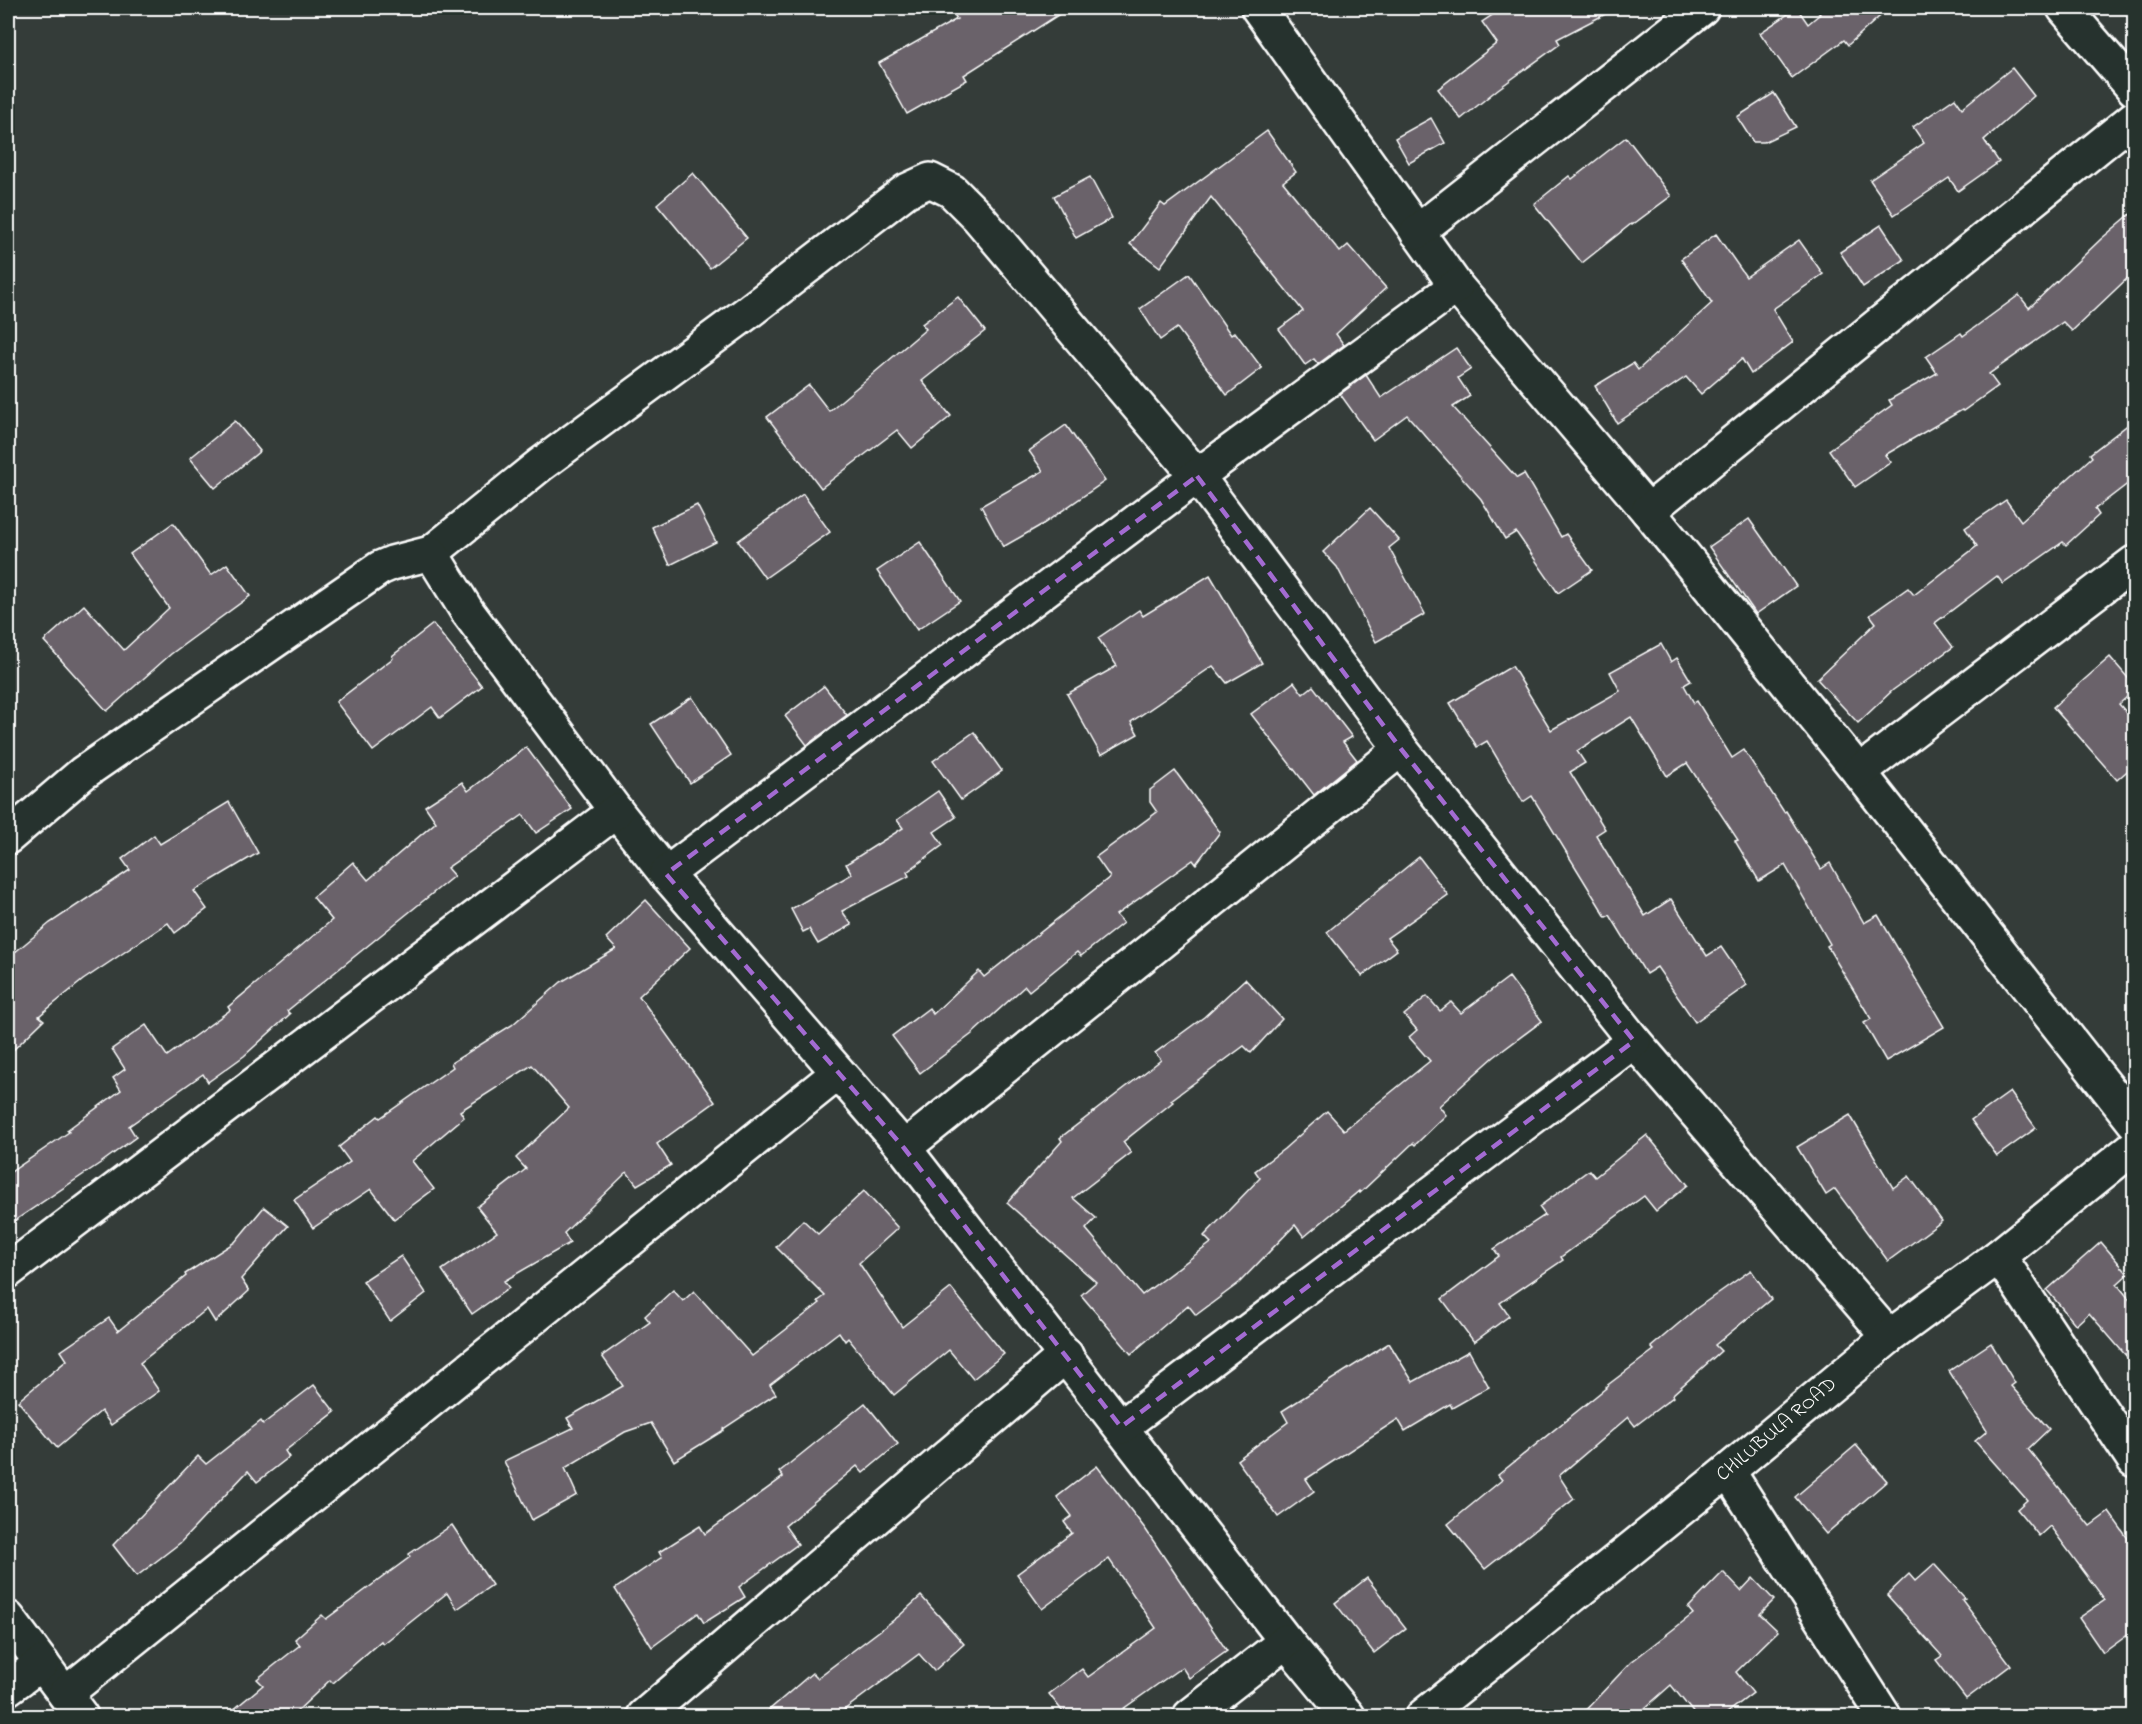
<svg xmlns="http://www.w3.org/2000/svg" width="2142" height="1724" viewBox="0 0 2142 1724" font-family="'Indie Flower',sans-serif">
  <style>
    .building { fill: #6a626b; stroke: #fff; stroke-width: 1.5 }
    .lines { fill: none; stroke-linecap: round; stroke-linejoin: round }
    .street-casing { stroke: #fff; stroke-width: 38 }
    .street { stroke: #26332d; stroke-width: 33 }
    .marked { fill: none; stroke: #a36bd2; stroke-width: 4.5; stroke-dasharray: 12 8; stroke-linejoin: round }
    .labels { text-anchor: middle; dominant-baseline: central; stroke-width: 4.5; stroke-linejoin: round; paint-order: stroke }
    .street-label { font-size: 20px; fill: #fff; stroke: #26332d }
  </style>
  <rect width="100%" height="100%" fill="#343c39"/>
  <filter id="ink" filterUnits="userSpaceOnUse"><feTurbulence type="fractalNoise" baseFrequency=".0167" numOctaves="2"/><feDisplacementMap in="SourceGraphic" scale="12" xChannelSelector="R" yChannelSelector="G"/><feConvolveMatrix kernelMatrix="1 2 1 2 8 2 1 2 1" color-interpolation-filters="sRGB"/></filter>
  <g filter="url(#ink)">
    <g class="building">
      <path d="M950,8h119l-105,67 3,5 -60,34 -28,-51 78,-44z"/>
      <path d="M1503,8h114l-60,31 3,5 -62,45 -37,30 -23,-30 59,-46 -15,-21z"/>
      <path d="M1797,8l11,16 12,-10 -6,-6h75l-41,37 -4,-5 -52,38 -32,-45z"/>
      <path d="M2012,68l22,28 -50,44 15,22 -41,29 -9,-13 -55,37 -24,-35 54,-37 -11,-16 42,-29 7,10z"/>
      <path d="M1774,93l22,34 -32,15h-11l-16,-25z"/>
      <path d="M1431,118l14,25 -36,20 -14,-25z"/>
      <path d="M1267,131l29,41 -13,10 57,70 8,-7 38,43 -50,46 8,11 -26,19 -4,-5 -9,6 -26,-36 24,-18 -92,-114 -51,70 -30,-23 31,-41 4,3z"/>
      <path d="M1626,137l45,59 -39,29 -1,-1 -49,39 -48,-59 35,-28 3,3z"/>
      <path d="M693,173l54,65 -37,30 -53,-64z"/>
      <path d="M1090,177l22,41 -36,20 -22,-42z"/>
      <path d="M2134,211v61l-62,59 -9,-9 -74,52 9,12 -35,25 -1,-1 -77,45 6,7 -36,25 -26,-37 63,-45 -3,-5 48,-27 -11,-16 35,-24 2,3 56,-41 10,13 72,-69z"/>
      <path d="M1881,225l23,35 -41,27 -23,-35z"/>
      <path d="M1716,234l30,43 53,-37 24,34 -50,35 20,33 -42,32 -9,-15 -41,35 -15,-17 -69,46 -22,-37 38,-23 5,7 74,-67 -31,-44z"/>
      <path d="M1189,274l42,61 4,-3 27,36 -35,27 -50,-67 -17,12 -20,-31z"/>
      <path d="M958,297l27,34 -63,50 29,35 -39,32 -15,-18 -76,58 -54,-71 42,-32 20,26 97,-82 -4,-5z"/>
      <path d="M1456,348l15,21 -13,9 12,18 -17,11 64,71 7,-4 37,63 5,-3 26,36 -34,23 -42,-61 -11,7 -24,-40 -74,-84 -34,25 -33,-46 26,-19 15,23z"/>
      <path d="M2134,420v59l-39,30 4,6 -33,30 -3,-3 -60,42 -6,-8 -62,47 18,24 -60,43 -35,33 -41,-44 59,-56 -6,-8 38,-27 6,7 63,-49 -12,-18 41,-28 15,21 71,-64 -2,-3z"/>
      <path d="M235,421l25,30 -45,37 -25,-30z"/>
      <path d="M1066,425l39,56 -62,43 -40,23 -22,-41 62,-35 -14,-20z"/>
      <path d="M803,494l27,38 -65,46 -27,-37z"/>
      <path d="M697,505l19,37 -46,23 -18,-38z"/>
      <path d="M1370,508l29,32 -10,8 36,66 -49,28 -39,-75 -14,-15z"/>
      <path d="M1749,519l47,67 -40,28 -47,-67z"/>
      <path d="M173,523l38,52 16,-11 23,32 -79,58 -64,57 -63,-70 40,-36 40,45 45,-42 -39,-54z"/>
      <path d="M920,542l40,59 -43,29 -40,-59z"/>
      <path d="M1210,575l52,88 -35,20 -14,-17 -82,56 7,12 -37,21 -34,-61 50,-28 -19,-28 41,-28 4,6z"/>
      <path d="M433,624l49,62 -42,32 -8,-11 -59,44 -37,-49 57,-44 -1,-2z"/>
      <path d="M1661,644l10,18 6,-4 14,23 -7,4 10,18 3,-2 35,57 12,-8 40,62 2,-1 35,58 9,-6 34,60 14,-8 66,112 -58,34 -22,-38 7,-4 -44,-73 3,-2 -45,-79 -26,16 -24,-40 3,-1 -51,-77 -20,13 -36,-59 -54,34 8,12 -15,9 35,57 -9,6 49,81 26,-17 36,57 14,-9 26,38 -52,37 -38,-55 -11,7 -36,-59 -4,2 -74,-121 -9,6 -36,-61 -10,6 -27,-44 62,-37 39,64 69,-39 -10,-19z"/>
      <path d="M2110,657l24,28v6l-15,13 15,17v44l-17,15 -64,-73z"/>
      <path d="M1294,682l9,12 10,-8 39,51 -9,5 14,18 -43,35 -63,-81z"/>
      <path d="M824,686l23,29 -40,30 -22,-29z"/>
      <path d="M692,697l39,58 -41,28 -39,-59z"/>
      <path d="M974,732l28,39 -41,29 -28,-39z"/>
      <path d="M526,747l46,62 -36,24 -13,-18 -76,53 7,8 -167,135 3,3 -46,42 -36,26 -5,-8 -74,52 7,11 -34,25 -94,63v-51l61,-42 -2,-2 54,-40 -8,-12 12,-9 -13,-20 34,-24 21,31 63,-46 -2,-3 104,-87 -19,-23 40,-35 15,18 68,-58 -11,-16 37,-24 6,9z"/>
      <path d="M1175,771l45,61 -24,32 -3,-4 -77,55 7,8 -42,33 -4,-4 -48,39 -4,-5 -53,48 -52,39 -28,-37 37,-28 4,6 46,-43 5,6 126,-100 -14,-20 61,-45 -7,-10v-12z"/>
      <path d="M938,791l18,26 -22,15 9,13 -36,27 2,4 -67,35 10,14 -34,19 -9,-15 -6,3 -12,-23 61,-35 -6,-10 57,-36 -6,-8z"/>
      <path d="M229,802l29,51 -64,38 13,18 -32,24 -7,-10 -85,57 -44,36 5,4 -36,35v-97l42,-35 80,-53 -8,-11 32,-24 6,9z"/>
      <path d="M1419,857l29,38 -61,43 10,12 -35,26 -35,-44z"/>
      <path d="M646,900l44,48 -51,48 76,106 -58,42 14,21 -34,20 -10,-13 -63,61 6,10 -66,38 5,7 -37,26 -30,-44 55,-38 -20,-25 49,-38 -10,-11 53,-50 -37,-43 -72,46 4,6 -52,44 22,28 -40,30 -23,-30 -58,39 -19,-28 56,-38 -11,-15 39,-31 2,2 73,-51 -2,-4 61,-38 49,-43 55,-33 -10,-11z"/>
      <path d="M1509,977l33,44 -48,36 -55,49 7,9 -31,30 -2,-2 -53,50 -1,-2 -55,46 -9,-12 -56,58 -43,32 -8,-10 -57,49 -50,-59 15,-13 -89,-79 55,-62 -2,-3 101,-78 -6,-7 49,-36 41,-38 37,40 -31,34 -7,-7 -73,54 2,2 -50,40 8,11 -58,45 23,20 -10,11 56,66 69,-52 -7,-7 56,-58 -5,-7 29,-22 43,-38 17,19 86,-69 -21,-24 8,-7 -13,-15 23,-19 13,15 11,-9 10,11z"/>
      <path d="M2010,1092l26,36 -39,28 -26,-36z"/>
      <path d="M1850,1115l43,73 16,-12 33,45 -54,40 -53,-72 -9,6 -29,-48z"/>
      <path d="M1647,1135l41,50 -32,26 -12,-15 -83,61 2,3 -63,43 9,13 -35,26 -32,-43 57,-43 -5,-7 51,-34 -6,-8 50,-37 6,7z"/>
      <path d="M864,1191l34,37 -39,35 43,64 49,-39 53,66 -31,25 -24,-29 -55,45 -46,-57 -3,3 -6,-9 -69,53 6,9 -53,35 1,1 -50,31 -23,-38 -26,9 -60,36 12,27 -45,25 -28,-59 69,-33 -6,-10 56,-32 -21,-30 48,-34 -5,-6 28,-26 10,11 11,-10 58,65 68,-53 -2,-2 7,-5 -49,-49 27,-27 15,14z"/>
      <path d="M264,1207l24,19 -47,53 8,12 -34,31 -8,-13 -67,54 19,28 -48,34 -10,-14 -44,37 -39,-47 49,-41 -6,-9 48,-33 9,13 68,-55 -1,-2 50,-32z"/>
      <path d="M2101,1242l27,32 -11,10 17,21v60l-45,-52 -13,12 -29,-35z"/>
      <path d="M401,1256l25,37 -36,28 -27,-40z"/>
      <path d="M1751,1270l20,29 -56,46 6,6 -49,44 1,2 -38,29 -7,-9 -69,59 15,23 -89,70 -37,-45 54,-44 -4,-5 108,-87 -1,-1 49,-37 -3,-3 46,-39z"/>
      <path d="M1389,1343l24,39 56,-31 20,36 -37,21 -2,-4 -45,27 -7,-12 -92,60 8,12 -36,26 -41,-57 51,-38 -6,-11z"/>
      <path d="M1991,1343l24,40 -4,3 38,43 -21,20 62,77 19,-14 25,35v94l-5,-7 -26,19 -24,-35 26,-18 -55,-74 -11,10 -22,-27 10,-9 -52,-59 12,-10 -38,-60z"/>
      <path d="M314,1385l21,27 -50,39 4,6 -32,25 -9,-11 -68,72 -43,33 -24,-31 85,-89 8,8 55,-43 2,3z"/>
      <path d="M865,1403l33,41 -35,29 -6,-7 -72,60 13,18 -59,43 6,10 -41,26 -6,-10 -46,34 -37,-58 47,-32 -3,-5 41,-26 5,8 78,-57 -4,-5z"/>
      <path d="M1856,1445l31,36 -61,53 -31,-37z"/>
      <path d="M1097,1466l49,64 81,121 -38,27 -7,-11 -69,49h-47l-17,-22 33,-25 6,8 68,-49 -47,-69 -67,50 -25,-35 55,-41 -8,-11 8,-6 -15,-19z"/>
      <path d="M452,1525l40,60 -35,24 -10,-16 -64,51 -2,-3 -48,42 -3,-3 -38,36h-66l37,-31 -6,-6 43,-34 -5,-6 27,-24 4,4 84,-62 -1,-3z"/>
      <path d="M1934,1564l31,34 -3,2 49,65 -45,34 -30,-39 6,-4 -55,-61 22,-21 6,7z"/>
      <path d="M1723,1572l18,19 12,-13 21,22 -14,14 18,17 -42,41 17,21 -30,23h-27l-25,-31 -35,31h-56l51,-54 62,-48 -5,-6z"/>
      <path d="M1367,1578l39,50 -32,25 -39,-50z"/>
      <path d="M921,1596l43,48 -30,27 -15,-17 -83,62h-74l50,-43 5,5 82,-62z"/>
    </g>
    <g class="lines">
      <defs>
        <g id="street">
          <path d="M1258,8l198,278 192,225 211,261 275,350"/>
          <path d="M2064,8l70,81"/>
          <path d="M1417,232l285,-224"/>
          <path d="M1648,511l486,-393"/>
          <path d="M431,553l109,-88 207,-152 159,-122 24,-11 22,11 26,26 219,259 204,273 233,292 255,296"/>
          <path d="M1859,772l275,-209"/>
          <path d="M8,837l75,-64 297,-205 12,-5 39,-10 36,58 149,200 50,63 238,274 382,493 62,75"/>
          <path d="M666,874l531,-398 259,-190"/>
          <path d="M904,1148l497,-399"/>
          <path d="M1999,1256l135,204"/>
          <path d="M8,1271l608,-460"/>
          <path d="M1121,1427l513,-386"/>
          <path d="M1728,1471l156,245"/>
          <path d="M8,1618l73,98"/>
          <path d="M8,1688l34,-25"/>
          <path d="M65,1694l773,-621"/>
          <path d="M644,1716l422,-361"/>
          <path d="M1190,1716l96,-75"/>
          <path d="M1423,1716l305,-245 161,-134 110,-81 135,-109"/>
        </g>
      </defs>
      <use href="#street" class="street-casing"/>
      <use href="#street" class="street"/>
    </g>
  </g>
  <path class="marked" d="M1197,476l204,273 233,292 -513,386 -217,-279 -238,-274z"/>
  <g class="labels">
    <g class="street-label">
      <text transform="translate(1777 1430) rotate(-40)">CHILUBULA ROAD</text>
    </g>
  </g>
  <rect width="2142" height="1724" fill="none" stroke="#26332d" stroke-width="30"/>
  <rect x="15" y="15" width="2112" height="1694" fill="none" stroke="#fff" stroke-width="2" filter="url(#ink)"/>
</svg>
